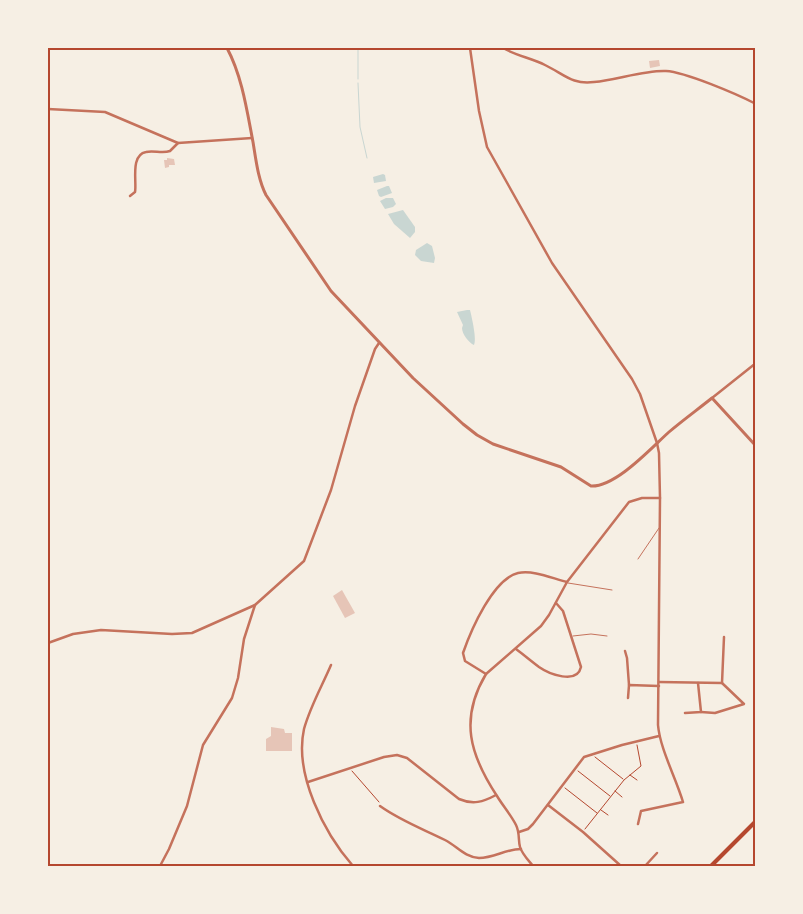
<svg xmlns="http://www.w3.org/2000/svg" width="803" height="914" viewBox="0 0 803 914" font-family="'Noto Sans',sans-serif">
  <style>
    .water { fill: #c9d6d2 }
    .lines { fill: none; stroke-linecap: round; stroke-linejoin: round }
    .stream { stroke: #c9d6d2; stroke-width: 1 }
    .building { fill: #e6c5b7 }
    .path { stroke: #b5482f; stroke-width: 1 }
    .service { stroke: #c5725c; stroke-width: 1 }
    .minor { stroke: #c5725c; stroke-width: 2.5 }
    .tertiary { stroke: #c5725c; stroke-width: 3 }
    .secondary { stroke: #b5482f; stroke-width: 4 }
    .neatline { fill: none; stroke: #b5482f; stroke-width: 2 }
  </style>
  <rect width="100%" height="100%" fill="#f6efe4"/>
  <g class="water">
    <path d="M383,174l2,1 1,6 -12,2 -1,-6z"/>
    <path d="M387,186h2l3,7 -11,4 -2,-1 -2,-6z"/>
    <path d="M386,198h7l3,6 -3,3 -8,2 -5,-8z"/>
    <path d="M403,210l12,17v5l-5,6 -16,-14 -6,-10z"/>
    <path d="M427,243l5,3 3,12 -1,5 -13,-2 -6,-6 1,-5z"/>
    <path d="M467,310h3c2,8 7,30 4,35 -5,-2 -12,-11 -12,-17l1,-3 -6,-13z"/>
  </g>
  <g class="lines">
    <g class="stream">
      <path d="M358,79v-31"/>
      <path d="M358,83l2,44 7,31"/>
    </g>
  </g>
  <g class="building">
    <path d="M659,60l1,6 -10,2 -1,-7z"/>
    <path d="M167,158l7,1 1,6h-6v2l-4,1 -1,-8h3z"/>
    <path d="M342,590l13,23 -10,5 -12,-22z"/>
    <path d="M271,727l13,2 1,4h7v18h-26v-12l5,-3z"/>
  </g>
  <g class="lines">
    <g class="path">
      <path d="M595,757l28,22"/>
      <path d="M352,771l27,31"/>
      <path d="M578,771l32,25"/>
      <path d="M630,775l7,5"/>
      <path d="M565,788l32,25"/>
      <path d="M615,791l7,6"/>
      <path d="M601,810l7,5"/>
      <path d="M585,829l39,-49 17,-14 -4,-21"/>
    </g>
    <g class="service">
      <path d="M638,559l21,-31"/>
      <path d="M568,583l44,7"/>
      <path d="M573,636l18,-2 16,2"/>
    </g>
    <g class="minor">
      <path d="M470,48l9,63 8,36 65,116 80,116 8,15 17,49 2,10 1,45 -2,227c2,24 18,53 25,77l-42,9 -3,13"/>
      <path d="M503,48c14,8 28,10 42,17 19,9 27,20 49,17 23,-2 50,-12 72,-11 19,1 71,23 90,33"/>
      <path d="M48,109l57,3 73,31 74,-5"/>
      <path d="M130,196l5,-4c2,-10 -5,-37 11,-40 8,-2 16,2 24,-1l8,-8"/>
      <path d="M712,398l44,-35"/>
      <path d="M48,643l25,-9 28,-4 71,4 20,-1 63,-28 49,-44 27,-71 24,-84 20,-57 4,-6"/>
      <path d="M516,649c8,6 15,12 23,18 10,7 38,18 42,0l-18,-56 -7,-8"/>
      <path d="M625,651l2,7 2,27"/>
      <path d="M331,665c-9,21 -21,42 -27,64 -10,45 20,104 49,137"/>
      <path d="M486,674l-21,-13 -2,-8c8,-23 30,-74 55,-80 16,-3 33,5 49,9"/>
      <path d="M659,682l63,1 22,21 -29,9 -14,-1"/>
      <path d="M722,683l2,-46"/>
      <path d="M628,698l1,-13 30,1"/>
      <path d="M685,713l16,-1 -3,-29"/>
      <path d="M308,782l76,-25 13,-2 10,3 52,41c14,6 24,3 37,-4"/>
      <path d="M548,805l35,27 38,34"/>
      <path d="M380,806c21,15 43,23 65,34 12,6 19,17 34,18 15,0 27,-9 42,-9"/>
      <path d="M519,832l9,-3 5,-5 51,-67 38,-12 37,-9"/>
      <path d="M160,866l9,-17 18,-43 16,-61 29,-47 6,-20 6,-39 11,-34"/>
      <path d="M533,866c-4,-5 -11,-12 -13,-19 -2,-7 0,-14 -4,-22 -5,-10 -13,-19 -19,-29 -27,-41 -38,-77 -11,-122l55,-48 8,-11 18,-33 62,-80 13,-4h18"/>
      <path d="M645,866l12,-13"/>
    </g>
    <path class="tertiary" d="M227,48c15,28 20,63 26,94 3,18 5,37 13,53l65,96 82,87 50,46 14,11 16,9 68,23 30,19c25,1 60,-38 78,-54 14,-12 28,-22 43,-34l44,48"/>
    <path class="secondary" d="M711,866l45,-45"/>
  </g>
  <rect width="803" height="914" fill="none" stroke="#f6efe4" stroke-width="98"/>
  <rect x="49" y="49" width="705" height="816" class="neatline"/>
</svg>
